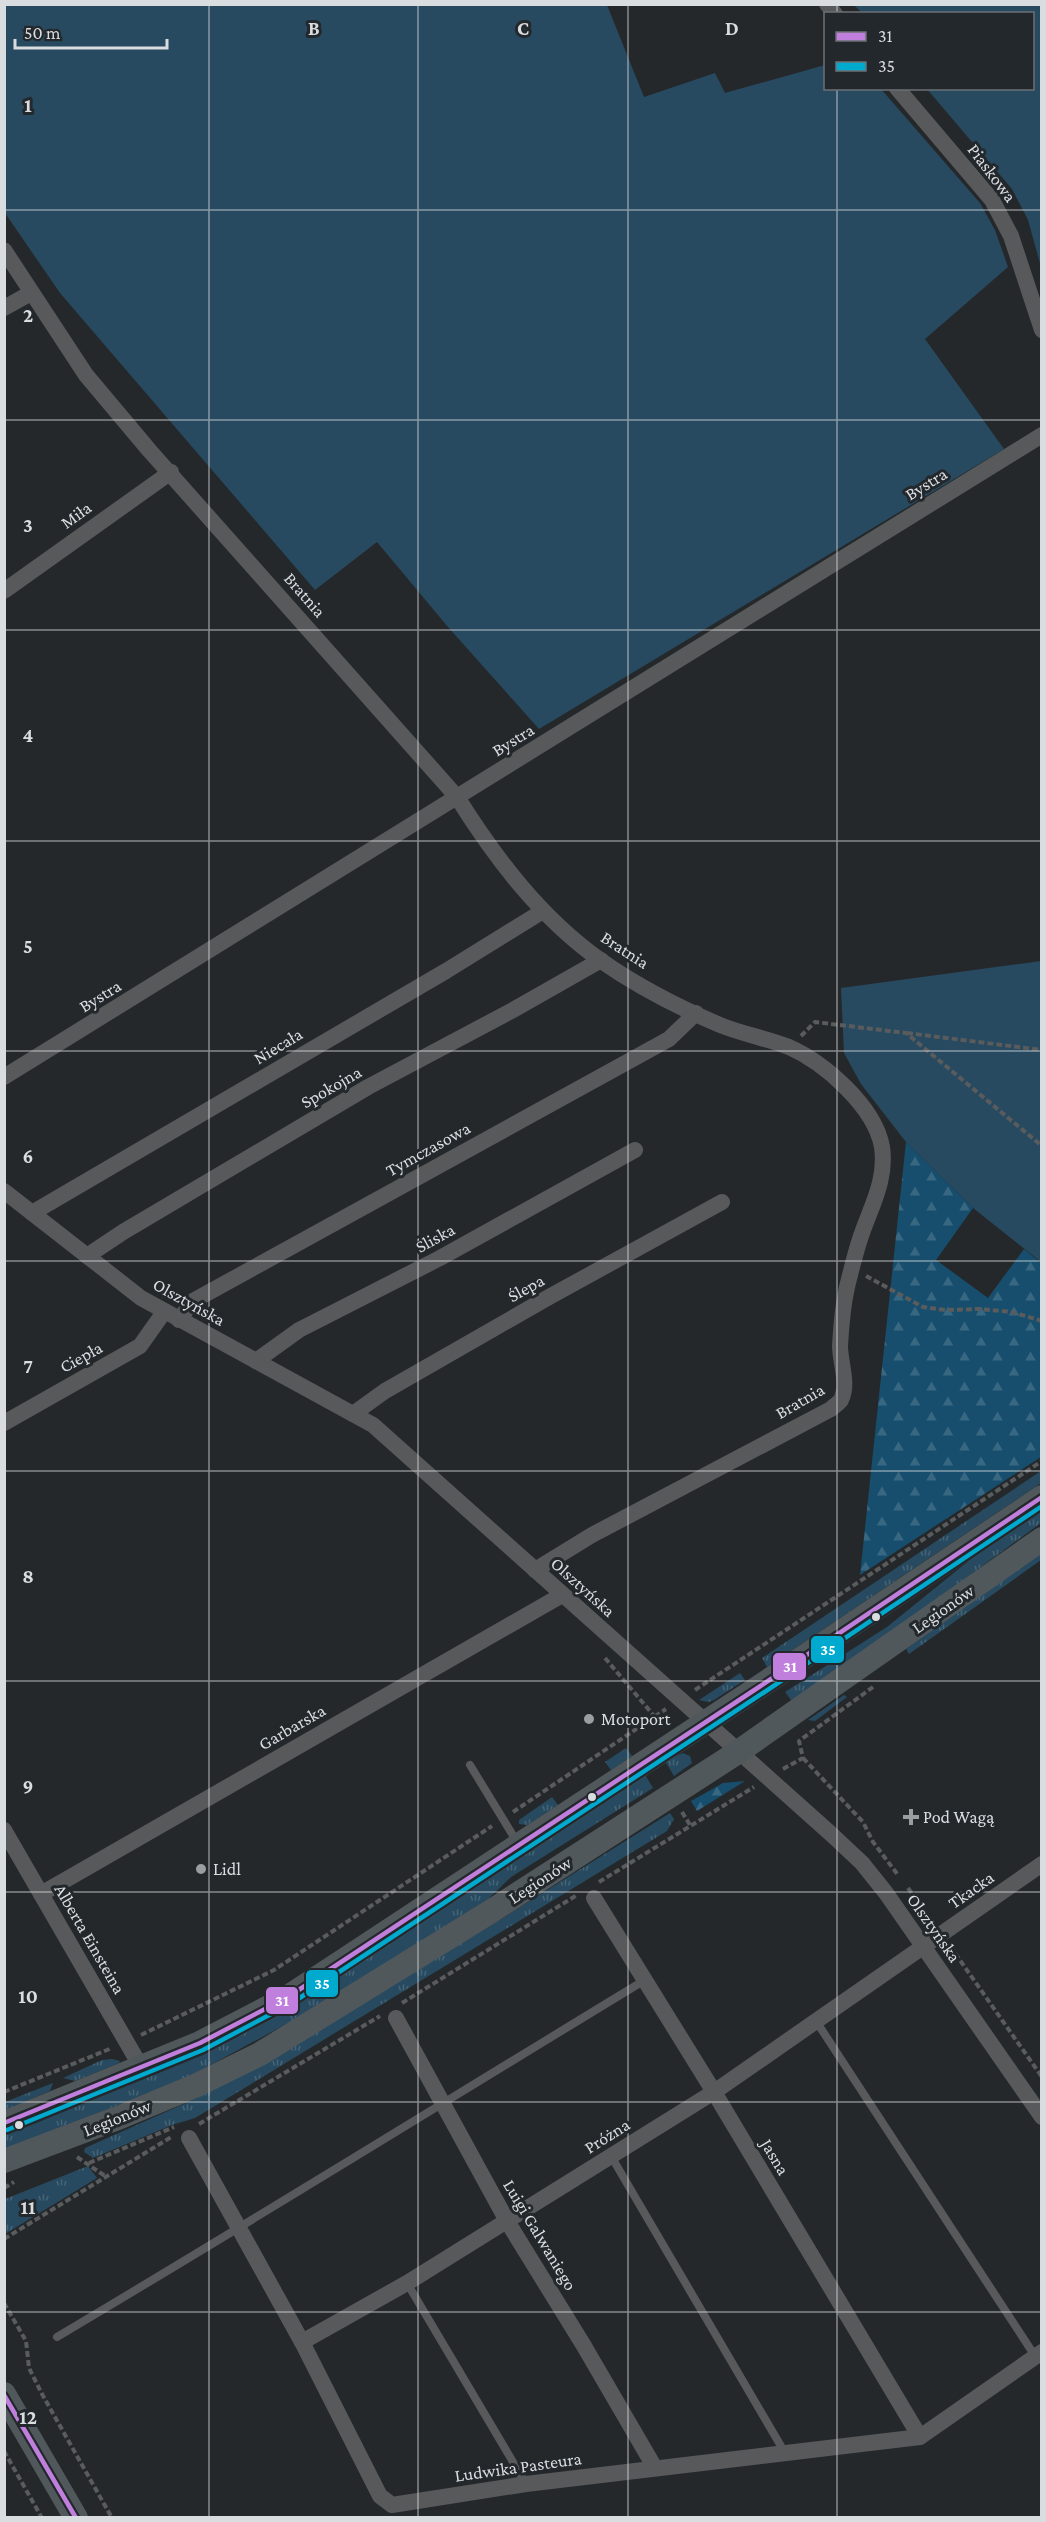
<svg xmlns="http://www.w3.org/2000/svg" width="1046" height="2522" viewBox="0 0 1046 2522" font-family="'Crimson Pro',serif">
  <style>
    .grass { fill: url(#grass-tufts) }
    .forest { fill: url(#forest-firs) }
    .garden { fill: #274a60 }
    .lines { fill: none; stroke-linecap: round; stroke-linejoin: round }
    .path { stroke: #595b5c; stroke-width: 4; stroke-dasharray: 6 3; stroke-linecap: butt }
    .lane { stroke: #57595b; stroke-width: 8 }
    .street { stroke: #57595b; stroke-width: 16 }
    .secondary { stroke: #51585b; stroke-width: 24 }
    .bus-1-casing { stroke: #23282c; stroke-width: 9 }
    .bus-2-casing { stroke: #23282c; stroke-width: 9 }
    .bus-1 { stroke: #c07fdc; stroke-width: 4.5 }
    .bus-2 { stroke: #00a9ce; stroke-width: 4.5 }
    .grid { fill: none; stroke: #dadde0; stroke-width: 1.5; stroke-opacity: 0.55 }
    .bus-dot { fill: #dadde0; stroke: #23282c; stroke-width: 2 }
    .poi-dot { fill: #9b9ea0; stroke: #23282c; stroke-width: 2 }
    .labels { text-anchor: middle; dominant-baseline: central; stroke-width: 6; stroke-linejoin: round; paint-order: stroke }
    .street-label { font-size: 18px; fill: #dadde0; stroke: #23282c }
    .poi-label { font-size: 18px; fill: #dadde0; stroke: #23282c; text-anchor: start }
    .grid-label { font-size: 20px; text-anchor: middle; font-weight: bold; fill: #dadde0; stroke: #23282c; stroke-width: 6; stroke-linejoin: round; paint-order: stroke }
    .line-badge { stroke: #23282c; stroke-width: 2 }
    .badge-label { font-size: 16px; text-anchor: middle; font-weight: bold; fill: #fff }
  </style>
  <defs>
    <pattern id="grass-tufts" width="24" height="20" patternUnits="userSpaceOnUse" patternTransform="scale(1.5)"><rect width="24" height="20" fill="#274a60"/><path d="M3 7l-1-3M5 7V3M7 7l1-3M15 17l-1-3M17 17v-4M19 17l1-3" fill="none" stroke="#466476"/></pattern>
    <pattern id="forest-firs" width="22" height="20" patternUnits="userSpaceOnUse" patternTransform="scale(1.5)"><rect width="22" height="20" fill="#174e6d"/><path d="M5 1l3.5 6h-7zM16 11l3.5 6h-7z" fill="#386782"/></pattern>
  </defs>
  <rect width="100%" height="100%" fill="#25282a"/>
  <g class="grass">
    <path d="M1041,1471v12l-274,184 -5,-9z"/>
    <path d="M1041,1510v13l-247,181 -9,-12 102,-65 105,-85z"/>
    <path d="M1041,1552v8l-132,94 -3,-5z"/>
    <path d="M740,1673l5,7 -31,20 -5,2 -10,-2z"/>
    <path d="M844,1695l3,2 -32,24 -7,-1z"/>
    <path d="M626,1748l6,8 -21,14 -6,-8z"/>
    <path d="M683,1753l7,3 2,7 -18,13 -9,-15z"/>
    <path d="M644,1773l9,15 -142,89 -25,24 -187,116 -116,63 -178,69v-15c101,-41 204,-79 299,-133z"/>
    <path d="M552,1797l6,8 -31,20 -8,-1v-4z"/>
    <path d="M670,1813l4,6 -7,12 -472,287 -23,7 -79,33 -9,-6 1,-4 112,-50 285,-167z"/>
    <path d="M112,2059l8,2 -1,2 -44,18 -12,-3 39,-18z"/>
    <path d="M53,2083l-3,8 -45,19v-8z"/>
    <path d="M88,2166l9,12 -92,56v-35z"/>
  </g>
  <g class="forest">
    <path d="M906,1142l67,66 -37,52 52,38 36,-49 17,14v194l-181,118z"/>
    <path d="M745,1781l-48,30 -6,-10 32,-18z"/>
  </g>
  <g class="garden">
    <path d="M4,5h603l37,92 71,-24 10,20 100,-28 1,23 55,1 99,114 15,27 13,37 -83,72 79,110 -465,280 -91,-102 -71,-85 -62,48 -255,-297 -55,-80z"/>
    <path d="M854,5h187v262l-13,-47 -16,-31 -85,-100 105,-1v-74l-170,-1z"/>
    <path d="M1041,961h1l-1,301 -68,-54 -67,-66 -45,-58 -17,-31 -3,-65z"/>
  </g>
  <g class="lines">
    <g class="path">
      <path d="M907,1033l135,17"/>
      <path d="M801,1036l14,-14 91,11 136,113"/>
      <path d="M866,1276l57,31 22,3 34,-1 33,3 30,9"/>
      <path d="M605,1658l50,59"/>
      <path d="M695,1690l347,-229"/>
      <path d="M803,1758l60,64 10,20 25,33"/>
      <path d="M783,1769l20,-11 -4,-17 74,-54"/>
      <path d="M513,1812l153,-103"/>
      <path d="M682,1812l8,13"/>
      <path d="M599,1882l155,-95"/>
      <path d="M908,1888l24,33"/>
      <path d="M950,1946l92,131"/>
      <path d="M402,2003l175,-108"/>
      <path d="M141,2035l133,-65 218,-144"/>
      <path d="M4,2092l108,-44"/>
      <path d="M199,2124l181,-108"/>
      <path d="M77,2157l28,19"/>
      <path d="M89,2163l85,-36"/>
      <path d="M4,2188l10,-6"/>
      <path d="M4,2239l169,-103"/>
      <path d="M4,2303l22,38 3,27 13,26 70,124"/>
      <path d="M4,2451l38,67"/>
    </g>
    <g class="lane">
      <path d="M470,1765l47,77"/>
      <path d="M816,2021l219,335"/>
      <path d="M611,2156l174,297"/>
      <path d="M407,2283l119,201"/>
      <path d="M57,2337c197,-117 392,-238 588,-357"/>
    </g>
    <g class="street">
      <path d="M827,4l8,10"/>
      <path d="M897,88l95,112 19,36 31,94"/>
      <path d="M4,250l82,125 63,75 308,347c39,62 83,120 143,163 34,24 80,48 120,65 22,9 46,13 69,22 36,16 86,60 93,100 5,34 -12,61 -22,92 -5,15 -9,32 -13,48 -4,18 -6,40 -7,59 0,16 9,38 1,54 -2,3 -7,6 -10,9l-239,126 -57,35"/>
      <path d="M4,308l27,-15"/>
      <path d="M4,591l167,-119"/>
      <path d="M4,1077l1038,-642"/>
      <path d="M4,1191l137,107 232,127 457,408 32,30 24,30 156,224"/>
      <path d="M32,1213l414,-242 97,-60"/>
      <path d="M87,1256l36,-24 245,-145 145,-77 88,-50"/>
      <path d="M179,1320l14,-19 476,-262 27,-26"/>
      <path d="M256,1361l43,-31 141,-72 195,-108"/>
      <path d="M353,1414l32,-23 164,-94 173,-95"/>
      <path d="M4,1423l136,-77 24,-34"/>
      <path d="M4,1830l137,237"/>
      <path d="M41,1894l521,-299"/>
      <path d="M594,1898l120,194 206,345"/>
      <path d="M396,2018l111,203 77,125 71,122"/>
      <path d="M189,2138l113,204 78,154 12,9 134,-21 394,-47 122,-85"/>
      <path d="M302,2342l105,-59 307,-191 328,-228"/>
    </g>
    <g class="secondary">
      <path d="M4,2123l196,-80 88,-46 471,-310 283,-190"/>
      <path d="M4,2161l114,-43 77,-32 65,-32 230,-142 248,-160 304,-213"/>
      <path d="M4,2394l72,124"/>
    </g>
    <defs>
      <g id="bus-1">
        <path d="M4,2123l196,-80 88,-46 471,-310 283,-190"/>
        <path d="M4,2395l72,123"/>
      </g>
      <path id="bus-2" d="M7,2130l196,-80 89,-47 471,-310 279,-187"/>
    </defs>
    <use href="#bus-1" class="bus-1-casing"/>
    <use href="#bus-2" class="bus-2-casing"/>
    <use href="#bus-1" class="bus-1"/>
    <use href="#bus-2" class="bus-2"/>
  </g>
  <path class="grid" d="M209,4v2514M418,4v2514M628,4v2514M837,4v10M837,88v2430M4,210h1038M4,420h1038M4,630h1038M4,841h1038M4,1051h1038M4,1261h1038M4,1471h1038M4,1681h1038M4,1892h1038M4,2102h1038M4,2312h1038"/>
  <g class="bus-dot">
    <circle cx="876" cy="1617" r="5"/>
    <circle cx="592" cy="1797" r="5"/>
    <circle cx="19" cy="2125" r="5"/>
  </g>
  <g class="poi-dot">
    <circle cx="589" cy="1719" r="6"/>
    <path d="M908 1808h6v6h6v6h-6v6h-6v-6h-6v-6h6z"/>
    <circle cx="201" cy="1869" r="6"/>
  </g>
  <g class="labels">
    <g class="street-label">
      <text transform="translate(992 173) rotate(53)">Piaskowa</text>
      <text transform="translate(926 484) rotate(-32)">Bystra</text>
      <text transform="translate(76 515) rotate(-36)">Miła</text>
      <text transform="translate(305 595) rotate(49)">Bratnia</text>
      <text transform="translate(513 740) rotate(-32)">Bystra</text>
      <text transform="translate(625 950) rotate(33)">Bratnia</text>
      <text transform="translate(100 996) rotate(-32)">Bystra</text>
      <text transform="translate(278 1046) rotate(-31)">Niecała</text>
      <text transform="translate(331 1087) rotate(-30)">Spokojna</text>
      <text transform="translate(428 1149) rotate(-29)">Tymczasowa</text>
      <text transform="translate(435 1238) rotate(-29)">Śliska</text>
      <text transform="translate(526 1288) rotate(-29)">Ślepa</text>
      <text transform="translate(189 1302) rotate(29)">Olsztyńska</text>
      <text transform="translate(81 1357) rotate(-29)">Ciepła</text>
      <text transform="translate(800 1401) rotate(-30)">Bratnia</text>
      <text transform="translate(583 1587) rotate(42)">Olsztyńska</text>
      <text transform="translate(943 1609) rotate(-35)">Legionów</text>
      <text transform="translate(292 1727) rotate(-30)">Garbarska</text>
      <text transform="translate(540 1880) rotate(-33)">Legionów</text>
      <text transform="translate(971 1890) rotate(-35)">Tkacka</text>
      <text transform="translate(934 1928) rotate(55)">Olsztyńska</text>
      <text transform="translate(90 1939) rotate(60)">Alberta Einsteina</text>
      <text transform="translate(117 2118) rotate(-22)">Legionów</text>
      <text transform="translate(607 2136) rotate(-32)">Próżna</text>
      <text transform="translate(775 2157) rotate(59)">Jasna</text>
      <text transform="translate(540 2235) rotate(59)">Luigi Galwaniego</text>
      <text transform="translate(518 2467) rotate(-8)">Ludwika Pasteura</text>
    </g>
    <g class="poi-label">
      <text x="601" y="1719">Motoport</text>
      <text x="923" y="1817">Pod Wagą</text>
      <text x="213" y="1869">Lidl</text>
    </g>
  </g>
  <g class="grid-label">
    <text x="314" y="35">B</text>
    <text x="523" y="35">C</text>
    <text x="732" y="35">D</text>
    <text x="28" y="112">1</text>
    <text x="28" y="322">2</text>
    <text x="28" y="532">3</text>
    <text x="28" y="742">4</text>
    <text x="28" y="953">5</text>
    <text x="28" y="1163">6</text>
    <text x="28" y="1373">7</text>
    <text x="28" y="1583">8</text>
    <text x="28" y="1793">9</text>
    <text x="28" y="2003">10</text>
    <text x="28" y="2214">11</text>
    <text x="28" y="2424">12</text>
  </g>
  <g class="line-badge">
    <rect x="810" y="1635" width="35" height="29" rx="6" fill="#00a9ce"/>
    <rect x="772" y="1652" width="35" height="29" rx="6" fill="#c07fdc"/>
    <rect x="305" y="1969" width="34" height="29" rx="6" fill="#00a9ce"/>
    <rect x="265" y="1986" width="34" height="29" rx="6" fill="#c07fdc"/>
  </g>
  <g class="badge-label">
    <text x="828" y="1655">35</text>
    <text x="790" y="1672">31</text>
    <text x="322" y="1989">35</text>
    <text x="282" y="2006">31</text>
  </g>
  <rect width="1046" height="2522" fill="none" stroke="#dadde0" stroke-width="12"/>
  <rect x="824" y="12" width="210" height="78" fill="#23282c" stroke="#6c7074" stroke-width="1.5"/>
  <rect x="836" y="32" width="30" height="9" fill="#c07fdc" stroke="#6c7074" stroke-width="1.5"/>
  <text x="878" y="42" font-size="18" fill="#dadde0">31</text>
  <rect x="836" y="62" width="30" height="9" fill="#00a9ce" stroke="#6c7074" stroke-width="1.5"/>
  <text x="878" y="72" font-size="18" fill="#dadde0">35</text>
  <path d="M15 39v9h152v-9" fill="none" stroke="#dadde0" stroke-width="3"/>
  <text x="24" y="39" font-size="18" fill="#dadde0" stroke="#23282c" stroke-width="4.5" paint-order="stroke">50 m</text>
</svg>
